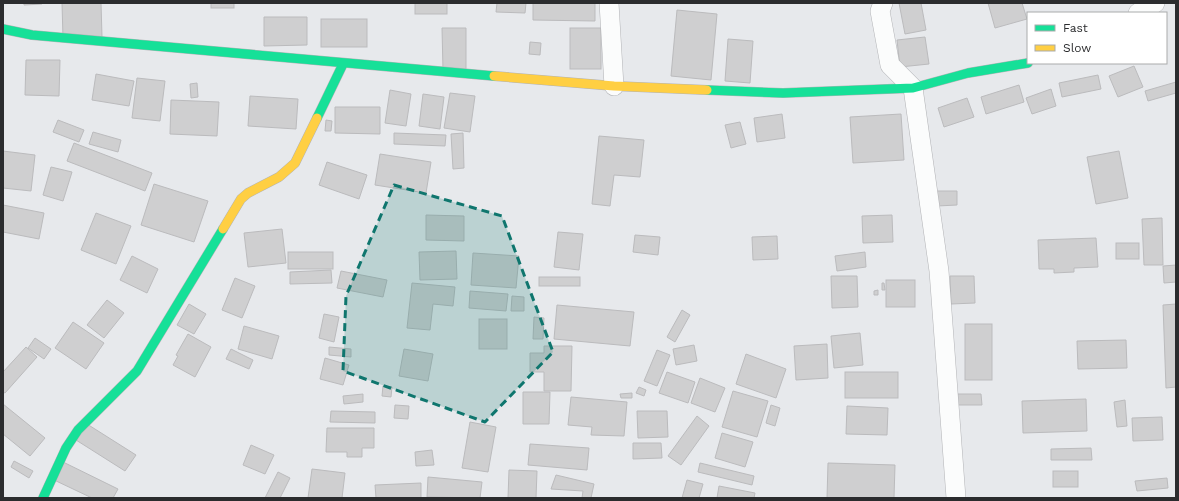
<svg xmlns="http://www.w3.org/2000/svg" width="1179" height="501" viewBox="0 0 1179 501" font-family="'Work Sans',sans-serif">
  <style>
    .building { fill: #cfcfd0; stroke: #bbbbbd }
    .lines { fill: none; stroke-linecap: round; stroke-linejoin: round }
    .street-casing { stroke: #b2b3b6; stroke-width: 20 }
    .fast-casing { stroke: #b2b3b6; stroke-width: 10 }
    .slow-casing { stroke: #b2b3b6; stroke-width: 10 }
    .street { stroke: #fbfcfc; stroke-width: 19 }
    .fast { stroke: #16e098; stroke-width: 9 }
    .slow { stroke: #ffcf43; stroke-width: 9 }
    .marked { fill: #0f766e; fill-opacity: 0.2; stroke: #0f766e; stroke-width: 3; stroke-dasharray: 8 5; stroke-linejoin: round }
  </style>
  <rect width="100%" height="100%" fill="#e7e9ec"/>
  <g class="building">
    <path d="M24,3h18v1l-18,1z"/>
    <path d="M62,3h39l1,34 -39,1z"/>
    <rect x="211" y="3" width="23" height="5"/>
    <rect x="415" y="3" width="32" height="11"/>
    <path d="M497,3h29l-1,10 -29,-1z"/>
    <path d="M533,3h62v18l-62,-1z"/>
    <path d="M899,3h22l5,27 -21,4z"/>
    <path d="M988,3h34l5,16 -32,9z"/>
    <path d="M677,10l40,4 -6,66 -40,-4z"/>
    <path d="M264,17h43v28l-43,1z"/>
    <rect x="321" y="19" width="46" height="28"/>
    <path d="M442,28h24v42h-23z"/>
    <rect x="570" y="28" width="31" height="41"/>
    <path d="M925,37l4,27 -29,3 -3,-27z"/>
    <path d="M728,39l25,2 -3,42 -25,-2z"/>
    <path d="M530,42l11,1 -1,12 -11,-1z"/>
    <path d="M26,60h34l-1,36 -34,-1z"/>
    <path d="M1134,66l9,21 -25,10 -9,-21z"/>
    <path d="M96,74l38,7 -5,25 -37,-6z"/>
    <path d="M1098,75l3,14 -39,8 -3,-14z"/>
    <path d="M137,78l28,3 -5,40 -28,-3z"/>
    <path d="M1176,82v11l-28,8 -3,-10z"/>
    <path d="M197,83l1,14 -7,1 -1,-14z"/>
    <path d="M1019,85l5,17 -38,12 -5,-17z"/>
    <path d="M1051,89l5,17 -24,8 -6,-16z"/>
    <path d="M390,90l21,4 -5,32 -21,-3z"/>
    <path d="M450,93l25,3 -5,36 -26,-4z"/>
    <path d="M423,94l21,3 -4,32 -21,-3z"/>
    <path d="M250,96l48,3 -2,30 -48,-3z"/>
    <path d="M967,98l7,19 -30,10 -6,-19z"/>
    <path d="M171,100l48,2 -2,34 -47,-2z"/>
    <path d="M335,107h45v27l-45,-1z"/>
    <path d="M782,114l3,24 -28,4 -3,-24z"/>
    <path d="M901,114l3,46 -51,3 -3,-46z"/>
    <path d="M58,120l26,10 -5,12 -26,-10z"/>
    <path d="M326,120l6,1 -1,10h-6z"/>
    <path d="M740,122l6,22 -15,4 -6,-23z"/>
    <path d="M93,132l28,8 -3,12 -29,-8z"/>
    <path d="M394,133l52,2 -1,11 -51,-2z"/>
    <path d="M463,133l1,35 -11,1 -2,-35z"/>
    <path d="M599,136l45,4 -4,37 -26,-2 -4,31 -18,-2z"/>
    <path d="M74,143l78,30 -7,18 -78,-30z"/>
    <path d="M3,151l32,4 -4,36 -28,-3z"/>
    <path d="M1119,151l9,47 -32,6 -9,-47z"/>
    <path d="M380,154l51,8 -5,31 -51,-8z"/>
    <path d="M327,162l40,13 -8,24 -40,-14z"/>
    <path d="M51,167l21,5 -9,29 -20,-6z"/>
    <path d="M154,184l54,17 -14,41 -53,-17z"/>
    <path d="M937,191h20v14l-20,1z"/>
    <path d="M3,205l41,8 -5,26 -36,-7z"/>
    <path d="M96,213l35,13 -15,38 -35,-14z"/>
    <path d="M426,215l38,1v25l-38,-1z"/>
    <path d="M892,215l1,27 -30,1 -1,-27z"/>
    <path d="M1162,218l1,47h-19l-2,-46z"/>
    <path d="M282,229l4,34 -38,4 -4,-34z"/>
    <path d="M558,232l25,2 -4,36 -25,-3z"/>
    <path d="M635,235l25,2 -2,18 -25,-3z"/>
    <path d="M777,236l1,23 -25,1 -1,-23z"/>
    <path d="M1096,238l2,29 -24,1v4l-20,1v-4h-15l-1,-29z"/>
    <rect x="1116" y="243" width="23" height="16"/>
    <path d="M456,251l1,28 -37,1 -1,-28z"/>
    <rect x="288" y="252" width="45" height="17"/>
    <path d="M865,252l1,15 -29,4 -2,-15z"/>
    <path d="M473,253l46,3 -3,32 -45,-3z"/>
    <path d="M132,256l26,13 -11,24 -27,-13z"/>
    <path d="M1176,265v17l-12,1 -1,-17z"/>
    <path d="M331,270l1,13 -42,1v-12z"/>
    <path d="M341,271l46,9 -4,17 -46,-9z"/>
    <path d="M831,276h26l1,31 -26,1z"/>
    <path d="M950,276h24l1,27 -24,1z"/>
    <rect x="539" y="277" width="41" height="9"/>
    <path d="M235,278l20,8 -13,32 -20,-8z"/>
    <rect x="886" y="280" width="29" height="27"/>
    <path d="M412,283l43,4 -2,19 -20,-2 -3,26 -23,-2z"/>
    <path d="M882,283h2l1,7h-3z"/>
    <path d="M878,290v5h-4v-4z"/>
    <path d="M470,291l38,3 -2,17 -37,-3z"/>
    <path d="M512,296l12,1v14h-13z"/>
    <path d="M107,300l17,13 -20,25 -17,-13z"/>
    <path d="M189,304l17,10 -12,20 -17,-9z"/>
    <path d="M1176,304v83l-10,1 -3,-83z"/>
    <path d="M557,305l77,7 -4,34 -76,-7z"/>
    <path d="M682,310l8,5 -15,27 -8,-5z"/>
    <path d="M324,314l15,3 -5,25 -15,-4z"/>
    <path d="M534,317l10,1 -1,21h-10z"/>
    <rect x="479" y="319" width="28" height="30"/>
    <path d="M73,322l31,21 -18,26 -31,-21z"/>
    <rect x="965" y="324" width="27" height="56"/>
    <path d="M244,326l35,10 -7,23 -34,-10z"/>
    <path d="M860,333l3,32 -29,3 -3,-32z"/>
    <path d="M188,334l23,13 -16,30 -22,-12 5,-9 -2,-1z"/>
    <path d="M35,338l16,11 -7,10 -16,-11z"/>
    <path d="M1126,340l1,28 -49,1 -1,-28z"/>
    <path d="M827,344l1,34 -32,2 -2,-34z"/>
    <path d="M694,345l3,16 -21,4 -3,-16z"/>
    <path d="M544,346h28l-1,45h-27v-19h-14v-19h14z"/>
    <path d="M26,347l11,10 -32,36 -2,-1v-20z"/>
    <path d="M329,347l22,2v8l-22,-2z"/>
    <path d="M231,349l22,11 -4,9 -23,-10z"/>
    <path d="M404,349l29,5 -5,27 -29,-5z"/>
    <path d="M657,350l13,5 -13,31 -13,-5z"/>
    <path d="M746,354l40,15 -10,29 -40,-14z"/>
    <path d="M325,358l24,7 -6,20 -23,-6z"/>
    <path d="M667,372l28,10 -7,21 -29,-10z"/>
    <rect x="845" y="372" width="53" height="26"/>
    <path d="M700,378l25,10 -10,24 -24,-9z"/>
    <path d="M383,386l9,1 -1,10 -9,-1z"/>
    <path d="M639,387l7,3 -2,6 -8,-3z"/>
    <path d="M733,391l35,10 -11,36 -35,-10z"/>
    <path d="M523,392h27l-1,32h-26z"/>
    <path d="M632,393v5h-11l-1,-4z"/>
    <path d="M363,394v8l-19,2 -1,-8z"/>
    <path d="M950,394h31l1,11h-31z"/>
    <path d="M571,397l56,5 -3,34 -33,-1 1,-8 -24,-2z"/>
    <path d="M1086,399l1,32 -64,2 -1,-32z"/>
    <path d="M1125,400l2,26 -10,1 -3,-25z"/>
    <path d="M3,404l42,34 -15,18 -27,-22z"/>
    <path d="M395,405l14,1 -1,13 -14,-1z"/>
    <path d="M771,405l9,3 -5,18 -9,-3z"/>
    <path d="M847,406l41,2 -1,27 -41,-1z"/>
    <path d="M331,411l44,1v11l-45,-1z"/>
    <path d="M637,411h30l1,26 -30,1z"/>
    <path d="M697,416l12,10 -28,39 -13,-9z"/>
    <path d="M1162,417l1,23 -30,1 -1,-23z"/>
    <path d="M470,422l26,5 -8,45 -26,-4z"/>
    <path d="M87,424l49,31 -11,16 -49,-31z"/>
    <path d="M327,428h47v20h-12v9h-15v-5h-21z"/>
    <path d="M722,433l31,9 -8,25 -30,-9z"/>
    <path d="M633,443h28l1,15 -29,1z"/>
    <path d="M530,444l59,4 -2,22 -59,-5z"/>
    <path d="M251,445l23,10 -9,19 -22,-9z"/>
    <path d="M1091,448l1,12h-41v-11z"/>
    <path d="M432,450l2,15 -18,1 -1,-14z"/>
    <path d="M14,461l19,10 -4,7 -18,-11z"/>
    <path d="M61,461l57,28 -5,9h-21l-40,-19z"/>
    <path d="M700,463l54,13 -2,9 -54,-13z"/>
    <path d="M828,463l67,2 -1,33h-67z"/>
    <path d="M312,469l33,4 -3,25h-34z"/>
    <path d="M509,470l28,1 -1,27h-28z"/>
    <rect x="1053" y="471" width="25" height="16"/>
    <path d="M278,472l12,6 -10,20h-15z"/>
    <path d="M556,475l38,9 -3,14h-9l1,-7 -32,-2z"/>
    <path d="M428,477l54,5 -2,16 -53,-1z"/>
    <path d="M1167,478l1,10 -31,3 -2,-10z"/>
    <path d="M687,480l16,4 -4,14h-17z"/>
    <path d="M421,483v15h-45l-1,-13z"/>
    <path d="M719,486l36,7 -1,5h-37z"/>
  </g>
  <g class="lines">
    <defs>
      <g id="street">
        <path d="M609,3l5,83"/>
        <path d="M883,3l-3,8 10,54 23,23 26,183 17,227"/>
        <path d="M1138,13l17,-10"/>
      </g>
      <g id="fast">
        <path d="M3,29l29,6 462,41"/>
        <path d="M707,90l76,3 130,-5 55,-15 60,-10"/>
        <path d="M317,118l26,-54"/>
        <path d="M43,498l23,-50 12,-18 59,-59 86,-142"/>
      </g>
      <g id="slow">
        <path d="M494,76l120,10 93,4"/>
        <path d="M223,229l18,-30 7,-6 31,-16 16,-14 22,-45"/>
      </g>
    </defs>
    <use href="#street" class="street-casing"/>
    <use href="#fast" class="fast-casing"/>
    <use href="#slow" class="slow-casing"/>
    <use href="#street" class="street"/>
    <use href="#fast" class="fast"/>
    <use href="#slow" class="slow"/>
  </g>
  <path class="marked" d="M394,185l108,31 51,136 -68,70 -142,-51 3,-75z"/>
  <rect width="1179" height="501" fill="none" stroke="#2b2c2e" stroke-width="8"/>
  <rect x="1027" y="12" width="140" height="52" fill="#ffffff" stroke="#aaabab"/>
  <rect x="1035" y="25" width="20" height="6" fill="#16e098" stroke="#aaabab"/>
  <text x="1063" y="32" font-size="12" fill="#2b2c2e">Fast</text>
  <rect x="1035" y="45" width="20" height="6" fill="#ffcf43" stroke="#aaabab"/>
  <text x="1063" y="52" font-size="12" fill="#2b2c2e">Slow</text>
</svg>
